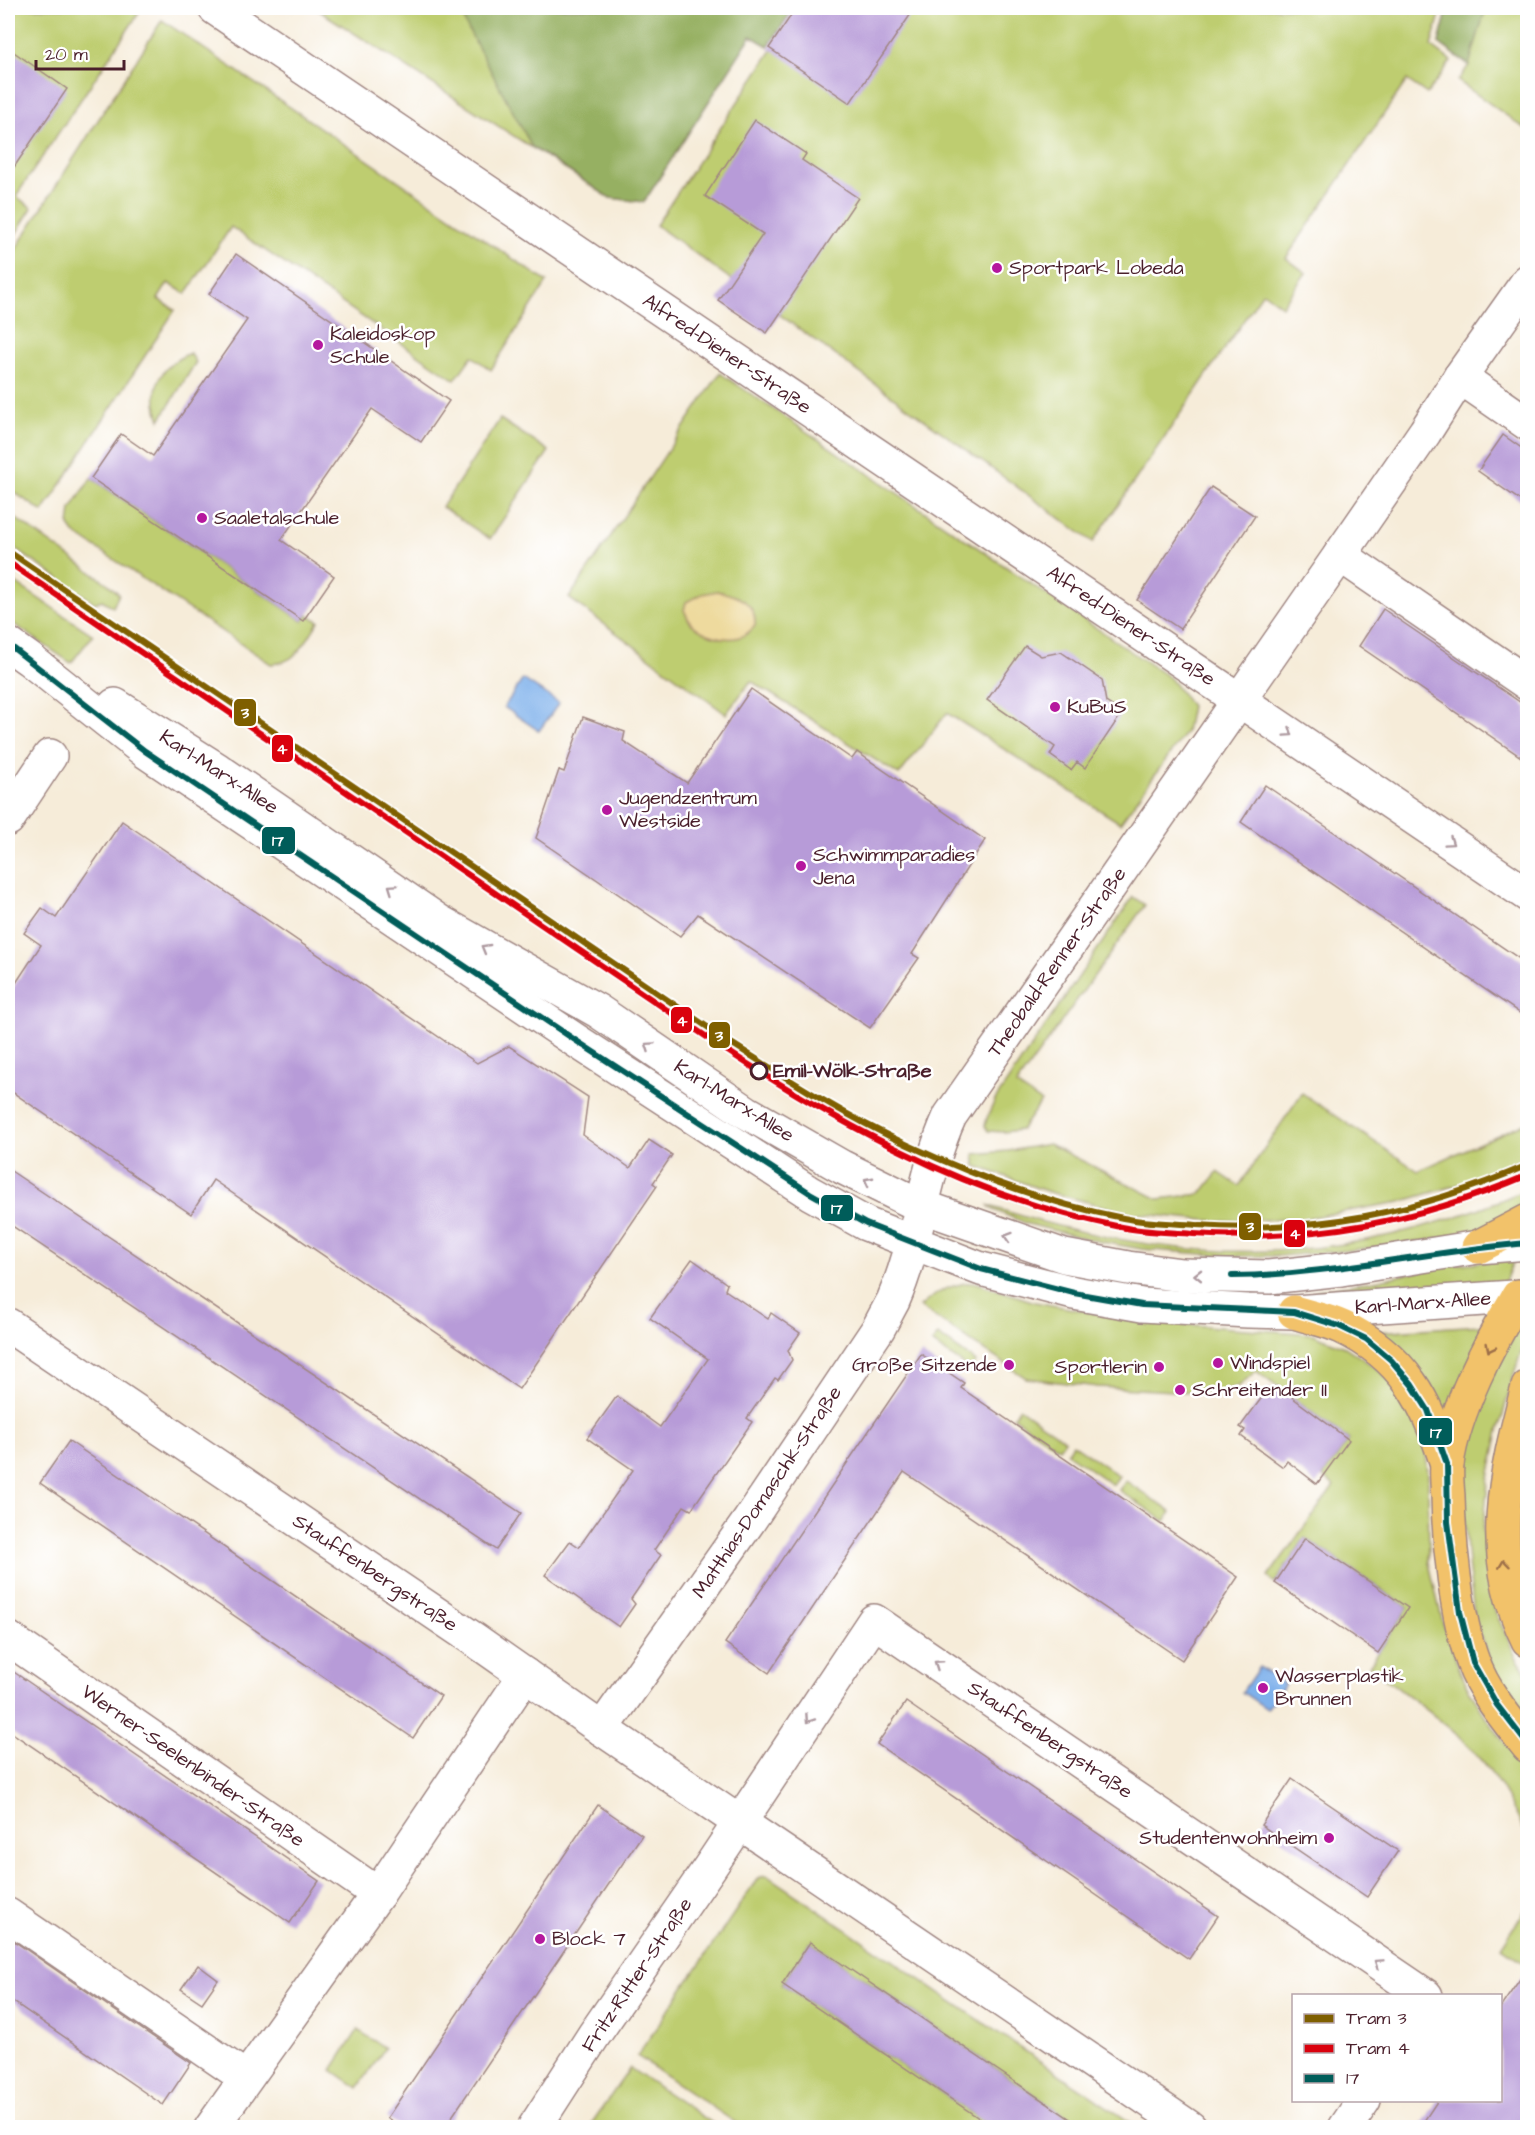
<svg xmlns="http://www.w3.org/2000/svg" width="1535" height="2135" viewBox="0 0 1535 2135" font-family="'Architects Daughter',sans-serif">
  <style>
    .green { fill: #becd6f; stroke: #84764d; stroke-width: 1.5 }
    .forest { fill: #96b062; stroke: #706846; stroke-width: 1.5 }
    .sand { fill: #eeda9e; stroke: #9c7c64; stroke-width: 1.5 }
    .water { fill: #7fb1eb; stroke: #64688b; stroke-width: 1.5 }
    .building { fill: #b79bd8 }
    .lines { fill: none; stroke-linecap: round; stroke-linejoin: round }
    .minor-casing { stroke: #a08682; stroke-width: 36 }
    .primary-casing { stroke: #a08682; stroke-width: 36 }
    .minor { stroke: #fff; stroke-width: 33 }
    .primary { stroke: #f2c26a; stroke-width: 33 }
    .bus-1-casing { stroke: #fff; stroke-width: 10 }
    .bus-1 { stroke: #005d5a; stroke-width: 6 }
    .tram-1-casing { stroke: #fff; stroke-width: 10 }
    .tram-2-casing { stroke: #fff; stroke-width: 10 }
    .tram-1 { stroke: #7f5f00; stroke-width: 6 }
    .tram-2 { stroke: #da020e; stroke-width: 6 }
    .oneway { stroke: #ae9aa0 }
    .oneway2 { stroke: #9e704a }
    .poi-dot { fill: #b5179e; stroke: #fff; stroke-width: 2 }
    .stop-dot { fill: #fff; stroke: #4a1f2b; stroke-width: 3 }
    .labels { text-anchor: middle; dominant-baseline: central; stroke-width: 5; stroke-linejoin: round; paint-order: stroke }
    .poi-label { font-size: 20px; fill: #4a1f2b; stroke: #fff; text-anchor: start }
    .street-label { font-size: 20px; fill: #4a1f2b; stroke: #fff }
    .stop-label { font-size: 20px; font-weight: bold; fill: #4a1f2b; stroke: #fff; text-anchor: start }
    .line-badge { stroke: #fff; stroke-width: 2 }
    .badge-label { font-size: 16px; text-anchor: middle; font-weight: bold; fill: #fff }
  </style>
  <rect width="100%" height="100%" fill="#fff"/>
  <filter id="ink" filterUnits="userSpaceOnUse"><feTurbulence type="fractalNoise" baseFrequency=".0167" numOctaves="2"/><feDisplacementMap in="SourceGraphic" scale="12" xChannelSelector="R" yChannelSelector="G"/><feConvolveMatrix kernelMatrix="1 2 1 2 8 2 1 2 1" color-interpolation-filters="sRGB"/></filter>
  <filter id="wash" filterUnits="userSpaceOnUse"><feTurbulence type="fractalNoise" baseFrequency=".008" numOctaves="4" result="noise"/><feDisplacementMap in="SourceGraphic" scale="24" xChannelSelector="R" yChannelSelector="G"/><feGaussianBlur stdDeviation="1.35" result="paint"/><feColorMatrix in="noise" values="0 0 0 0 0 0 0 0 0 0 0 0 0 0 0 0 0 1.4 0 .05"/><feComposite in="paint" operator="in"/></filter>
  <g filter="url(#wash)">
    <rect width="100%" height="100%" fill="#f6ecd9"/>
    <g class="green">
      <path d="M8,8h123l8,5 -123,183 16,12 -24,38z"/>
      <path d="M315,8h479l-26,38 -17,-10 -107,166 -34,-4z"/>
      <path d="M800,8h642l-11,38 20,15 -24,33 -20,-14 -121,178 20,15 -24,33 -19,-14 -170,250 -437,-317z"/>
      <path d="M1448,8h79v122l-69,-49 11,-16 -30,-22z"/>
      <path d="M162,20l385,262 -56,88 -19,-14 -17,24 -224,-153 -45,67 -18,-11 -10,16 17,11 -132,202 -35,-24v-227z"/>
      <path d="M190,353l6,9 -36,58c-11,-31 -1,-54 30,-67z"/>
      <path d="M720,373l450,305 21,28 -5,26 -66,91 -173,-110 -48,62 -148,-94 -25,33 -157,-116z"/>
      <path d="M500,419l49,32 -59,88 -48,-32z"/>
      <path d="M91,478l212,143 4,-6 12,6c-14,21 -21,42 -48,43l-197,-131 -5,-7 2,-17z"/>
      <path d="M8,513l100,71 11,10 -6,13 -11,-7 -7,3 -87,-59z"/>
      <path d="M8,578l85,57 -22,28 -63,-43z"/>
      <path d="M1133,897l12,8 -129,180 25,17 -20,28 -18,2 -15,-1 -3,-5 2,-8 8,-18z"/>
      <path d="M1302,1093l116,78 109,-49v35l-56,24 -71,21 -99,17 -86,2 -85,-8 -81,-21 -73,-26 -2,-12 34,-3 41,-7 109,55 43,-5 17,-22 21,14z"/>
      <path d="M1528,1189l-1,19 -42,24 -75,11 -67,8 -65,5h-50l-86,-7 -45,-8 -69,-17 -34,-14 -7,-5c103,35 218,55 327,43 74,-8 145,-29 214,-59z"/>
      <path d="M1514,1259l-10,25 -189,12 -1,-4 5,-2 56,-9 75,-16z"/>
      <path d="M973,1282l62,20 104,19 174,13 32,13 37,25 24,30 18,37 4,34 1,90 13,57 22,62 22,35 41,57v62c-12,-24 -25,-50 -42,-72 -28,-36 -80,-69 -116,-98l39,-58 -103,-70 -30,45 -7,-6 66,-91 -11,-10 26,-36 -93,-69 -17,15 -26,7 -115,-6 -72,-9 -106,-71c18,-16 29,-22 53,-25z"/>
      <path d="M1527,1323v11l-16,49 -13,52 -10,47 -5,48 4,37 8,44 21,46 11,17v48l-34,-53 -18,-48 -7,-58 -6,-80 4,-44 10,-33 43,-82z"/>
      <path d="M1480,1325l3,4 -39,94 -66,-91z"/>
      <path d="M938,1335l38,27 -5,8 -39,-27z"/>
      <path d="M1019,1408l46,32 -6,8 -46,-31z"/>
      <path d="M1073,1444l46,32 -6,9 -46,-32z"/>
      <path d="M1126,1481l45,31 -6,9 -46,-31z"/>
      <path d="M765,1876l4,1 368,250h-55l-272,-185 -28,42 210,143h-250l-105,-71 121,-178z"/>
      <path d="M1527,1907v58l-26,-18z"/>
      <path d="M358,2030l27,18 -27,40 -26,-18z"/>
      <path d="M630,2068l10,7 78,52h-129z"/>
    </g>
    <g class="forest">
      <path d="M463,8h331l-26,38 -17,-10 -107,166 -34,-4 -78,-51 -66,-122 -4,-13z"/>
      <path d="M1448,8h38l-17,57 -30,-22z"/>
    </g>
    <path class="sand" d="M717,591c19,4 40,11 38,35 -4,4 -8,9 -15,11 -15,5 -39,-3 -49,-14 -3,-4 -5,-9 -7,-13l2,-8 16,-8z"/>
    <g class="water">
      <path d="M523,679l36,24 -20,28 -35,-24z"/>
      <path d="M1259,1667l26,17 -18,25 -25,-17z"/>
    </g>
    <g id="blocks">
      <g class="building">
        <path d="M796,8h119l-65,95 -81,-55z"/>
        <path d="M8,48l59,41 -59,87z"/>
        <path d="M755,120l51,34 -4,6 56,38 -91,135 -49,-33 45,-66 -58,-38z"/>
        <path d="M236,254l213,147 -28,41 -49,-33 -91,131 53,36 -31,45 -212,-143 30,-44 32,22 94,-136 -38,-26z"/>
        <path d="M1503,435l24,17v53l-49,-34z"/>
        <path d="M1211,487l44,29 -75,113 -43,-29z"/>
        <path d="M1383,609l144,98v54l-168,-115z"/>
        <path d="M1025,646l16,10 20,-4 41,28 4,22 16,11 -37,55 -8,-6 -6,8 -21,-15 5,-8 -68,-47z"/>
        <path d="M751,689l101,70 5,-7 128,88 -73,114 7,4 -49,70 -172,-114 -18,22 -144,-98 23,-68 5,2 19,-55 42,15 -2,9 64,42z"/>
        <path d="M1265,785l262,179v54l-286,-196z"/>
        <path d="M122,821l355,242 32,-17 79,51 -5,38 47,33 19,-28 23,15 -19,28 4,3 -138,203 -306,-209 -22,34 -183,-125v-94l33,-50 -17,-12 18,-25 14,10z"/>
        <path d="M8,1169l513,344 -25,37 -488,-327z"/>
        <path d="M692,1259l35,25 -2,6 43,29 3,-6 29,20 -12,17 4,10 -14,20 -3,-2 -28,40 5,4 -61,88 -7,-4 -30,44 7,5 -30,44 4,5 -16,23 -74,-52 25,-34 9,6 54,-77 -46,-32 30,-42 43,31 48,-68 -58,-41z"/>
        <path d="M921,1354l43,29 -3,5 277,189 -56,83 -278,-188 -135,201 -44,-30z"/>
        <path d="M1277,1386l72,54 -32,44 -30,-23 -4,6 -42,-31 4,-6 -5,-3 29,-39 4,4z"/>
        <path d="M69,1441l372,255 -28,42 -373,-255z"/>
        <path d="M1305,1538l103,70 -30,45 -103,-70z"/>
        <path d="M8,1668l311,213 -29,42 -282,-193z"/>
        <path d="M906,1702l312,214 -29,43 -312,-215z"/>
        <path d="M1292,1779l106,72 -31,46 -106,-72z"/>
        <path d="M598,1805l44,30 -197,292h-44l-14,-9z"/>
        <path d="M8,1937l183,126 -28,42 -155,-107z"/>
        <path d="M810,1942l186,127 86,58h-90l-210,-143z"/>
        <path d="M198,1965l20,15 -16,23 -21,-14z"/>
        <path d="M1527,1969v158h-107l18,-27h62v-92z"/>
      </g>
    </g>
  </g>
  <g filter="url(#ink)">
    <use href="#blocks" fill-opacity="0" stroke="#a08682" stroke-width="1.5"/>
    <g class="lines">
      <defs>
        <g id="minor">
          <path d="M215,8l1313,887"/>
          <path d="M1460,377l68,47"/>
          <path d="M1340,555l188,129"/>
          <path d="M8,644l21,15 116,92 430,289 235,153 56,31 115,45 93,24 68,12 106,6 46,1 234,-16"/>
          <path d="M115,705l103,65 222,152 158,89 148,101 96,55 79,39 143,50 64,12 54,7 87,2 72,-8 137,-22 50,-4"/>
          <path d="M8,819l42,-63"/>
          <path d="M8,1325l467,315 127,89 588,399"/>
          <path d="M8,1638l370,256"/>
          <path d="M602,1729l147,-208 129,-192c5,-9 10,-19 15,-28 26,-60 30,-126 57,-185l390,-561 85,-123 35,-55 68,-96"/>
          <path d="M8,1915l238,163"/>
          <path d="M211,2128l167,-234 147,-219"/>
          <path d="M534,2128l60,-93 116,-168 164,-246 552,375"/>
          <path d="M1345,2128l19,-28"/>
        </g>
        <g id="primary">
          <path d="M1478,1247l50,-26"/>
          <path d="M1518,1296c-28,46 -64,115 -71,168 -1,10 0,21 1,32 1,49 8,120 25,166 10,29 36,60 55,84"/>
          <path d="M1294,1312c15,5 33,8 48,15 62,29 85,75 105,137"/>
          <path d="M1528,1387c-23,88 -43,167 0,253"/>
        </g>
      </defs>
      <use href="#minor" class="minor-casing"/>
      <use href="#primary" class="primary-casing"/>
      <use href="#minor" class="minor"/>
      <use href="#primary" class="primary"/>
      <defs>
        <g id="bus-1">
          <path d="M8,644l137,107 430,289 235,153 56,31 115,45 93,24 68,12 152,7 45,14 27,13 25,21 21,25 16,25 19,54 1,58 12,90 13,51 24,42 31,40"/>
          <path d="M1232,1276c99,-1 197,-25 296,-33"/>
        </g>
      </defs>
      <use href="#bus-1" class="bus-1-casing"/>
      <use href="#bus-1" class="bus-1"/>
      <defs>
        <path id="tram-1" d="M8,551l720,490c58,37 117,75 180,104 69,32 141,59 215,73 24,5 49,5 73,7 120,8 221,-12 332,-60"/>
        <path id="tram-2" d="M8,562l715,486c58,38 117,74 180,104 68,34 143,60 218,75 23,5 48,5 72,7 119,8 225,-12 335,-59"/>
      </defs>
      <use href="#tram-1" class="tram-1-casing"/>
      <use href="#tram-2" class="tram-2-casing"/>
      <use href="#tram-1" class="tram-1"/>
      <use href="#tram-2" class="tram-2"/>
    </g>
    <defs><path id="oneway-chevron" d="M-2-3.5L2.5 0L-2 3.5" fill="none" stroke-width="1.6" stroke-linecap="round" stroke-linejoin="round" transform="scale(1.5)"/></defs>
    <g class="oneway">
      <use href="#oneway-chevron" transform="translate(1289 733) rotate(34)"/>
      <use href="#oneway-chevron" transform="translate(1450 842) rotate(34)"/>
      <use href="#oneway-chevron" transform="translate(392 888) rotate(-145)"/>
      <use href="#oneway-chevron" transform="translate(485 948) rotate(-150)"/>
      <use href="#oneway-chevron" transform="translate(649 1046) rotate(-146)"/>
      <use href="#oneway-chevron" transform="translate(868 1181) rotate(-152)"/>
      <use href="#oneway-chevron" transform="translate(1008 1237) rotate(-162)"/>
      <use href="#oneway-chevron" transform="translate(1198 1275) rotate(-179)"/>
      <use href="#oneway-chevron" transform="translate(938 1664) rotate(-146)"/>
      <use href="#oneway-chevron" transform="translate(809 1719) rotate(124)"/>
      <use href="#oneway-chevron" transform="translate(1378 1963) rotate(-146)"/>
    </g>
    <g class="oneway2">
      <use href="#oneway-chevron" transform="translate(1490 1348) rotate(116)"/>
      <use href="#oneway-chevron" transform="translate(1504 1564) rotate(-97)"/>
    </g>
  </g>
  <g class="poi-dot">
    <circle cx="997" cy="268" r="6"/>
    <circle cx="318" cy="345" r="6"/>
    <circle cx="202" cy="518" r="6"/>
    <circle cx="1055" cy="707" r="6"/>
    <circle cx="607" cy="810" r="6"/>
    <circle cx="801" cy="866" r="6"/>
    <circle cx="1218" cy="1363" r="6"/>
    <circle cx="1009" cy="1365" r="6"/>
    <circle cx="1159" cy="1367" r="6"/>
    <circle cx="1180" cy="1390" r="6"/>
    <circle cx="1263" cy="1688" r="6"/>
    <circle cx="1329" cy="1838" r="6"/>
    <circle cx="540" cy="1939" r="6"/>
  </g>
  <circle class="stop-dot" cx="759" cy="1071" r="8"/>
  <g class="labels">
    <g class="poi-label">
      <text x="1009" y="268">Sportpark Lobeda</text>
      <text x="330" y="334">Kaleidoskop<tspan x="330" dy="23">Schule</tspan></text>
      <text x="214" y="518">Saaletalschule</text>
      <text x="1067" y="707">KuBuS</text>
      <text x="619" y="798">Jugendzentrum<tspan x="619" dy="23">Westside</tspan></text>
      <text x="813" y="855">Schwimmparadies<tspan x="813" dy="23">Jena</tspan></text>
      <text x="1230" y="1363">Windspiel</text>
      <text x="997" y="1365" text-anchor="end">Große Sitzende</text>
      <text x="1147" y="1367" text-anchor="end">Sportlerin</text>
      <text x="1192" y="1390">Schreitender II</text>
      <text x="1275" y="1676">Wasserplastik<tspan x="1275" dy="23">Brunnen</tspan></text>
      <text x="1317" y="1838" text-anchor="end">Studentenwohnheim</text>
      <text x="552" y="1939">Block 7</text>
    </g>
    <g class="street-label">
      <text transform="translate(727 354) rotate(34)">Alfred-Diener-Straße</text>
      <text transform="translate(1131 626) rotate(34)">Alfred-Diener-Straße</text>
      <text transform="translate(219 772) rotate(33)">Karl-Marx-Allee</text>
      <text transform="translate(1057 962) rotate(-55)">Theobald-Renner-Straße</text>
      <text transform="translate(734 1101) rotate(32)">Karl-Marx-Allee</text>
      <text transform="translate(1423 1303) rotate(-4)">Karl-Marx-Allee</text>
      <text transform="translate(767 1492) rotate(-56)">Matthias-Domaschk-Straße</text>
      <text transform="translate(375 1573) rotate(34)">Stauffenbergstraße</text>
      <text transform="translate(1050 1740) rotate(34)">Stauffenbergstraße</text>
      <text transform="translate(193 1766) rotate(35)">Werner-Seelenbinder-Straße</text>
      <text transform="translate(637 1975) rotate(-56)">Fritz-Ritter-Straße</text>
    </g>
    <g class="stop-label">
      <text x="773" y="1071">Emil-Wölk-Straße</text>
    </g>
  </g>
  <g class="line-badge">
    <rect x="233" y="698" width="24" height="29" rx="6" fill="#7f5f00"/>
    <rect x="271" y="734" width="23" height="29" rx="6" fill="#da020e"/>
    <rect x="261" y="826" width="35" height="29" rx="6" fill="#005d5a"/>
    <rect x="670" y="1006" width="23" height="28" rx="6" fill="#da020e"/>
    <rect x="708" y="1021" width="23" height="28" rx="6" fill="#7f5f00"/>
    <rect x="820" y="1194" width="34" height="28" rx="6" fill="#005d5a"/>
    <rect x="1238" y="1212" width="24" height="29" rx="6" fill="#7f5f00"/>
    <rect x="1283" y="1219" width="23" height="29" rx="6" fill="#da020e"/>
    <rect x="1418" y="1417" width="35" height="29" rx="6" fill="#005d5a"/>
  </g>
  <g class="badge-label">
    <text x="245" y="718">3</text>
    <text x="282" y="754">4</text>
    <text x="278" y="846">17</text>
    <text x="682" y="1026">4</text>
    <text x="719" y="1041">3</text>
    <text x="837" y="1214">17</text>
    <text x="1250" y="1232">3</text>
    <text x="1295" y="1239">4</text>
    <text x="1436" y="1438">17</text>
  </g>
  <rect width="1535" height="2135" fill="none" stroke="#fff" stroke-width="30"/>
  <rect x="1292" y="1994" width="210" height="108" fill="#ffffff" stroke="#b7a5aa" stroke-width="1.5"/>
  <rect x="1304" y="2014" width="30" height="9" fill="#7f5f00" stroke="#b7a5aa" stroke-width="1.5"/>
  <text x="1346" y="2024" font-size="18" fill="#4a1f2b">Tram 3</text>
  <rect x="1304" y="2044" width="30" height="9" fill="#da020e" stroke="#b7a5aa" stroke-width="1.5"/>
  <text x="1346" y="2054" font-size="18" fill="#4a1f2b">Tram 4</text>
  <rect x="1304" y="2074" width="30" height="9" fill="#005d5a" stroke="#b7a5aa" stroke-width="1.5"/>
  <text x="1346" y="2084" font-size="18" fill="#4a1f2b">17</text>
  <path d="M36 60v9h88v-9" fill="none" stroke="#4a1f2b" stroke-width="3"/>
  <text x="45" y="60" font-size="18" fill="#4a1f2b" stroke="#ffffff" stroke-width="4.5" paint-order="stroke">20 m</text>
</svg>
